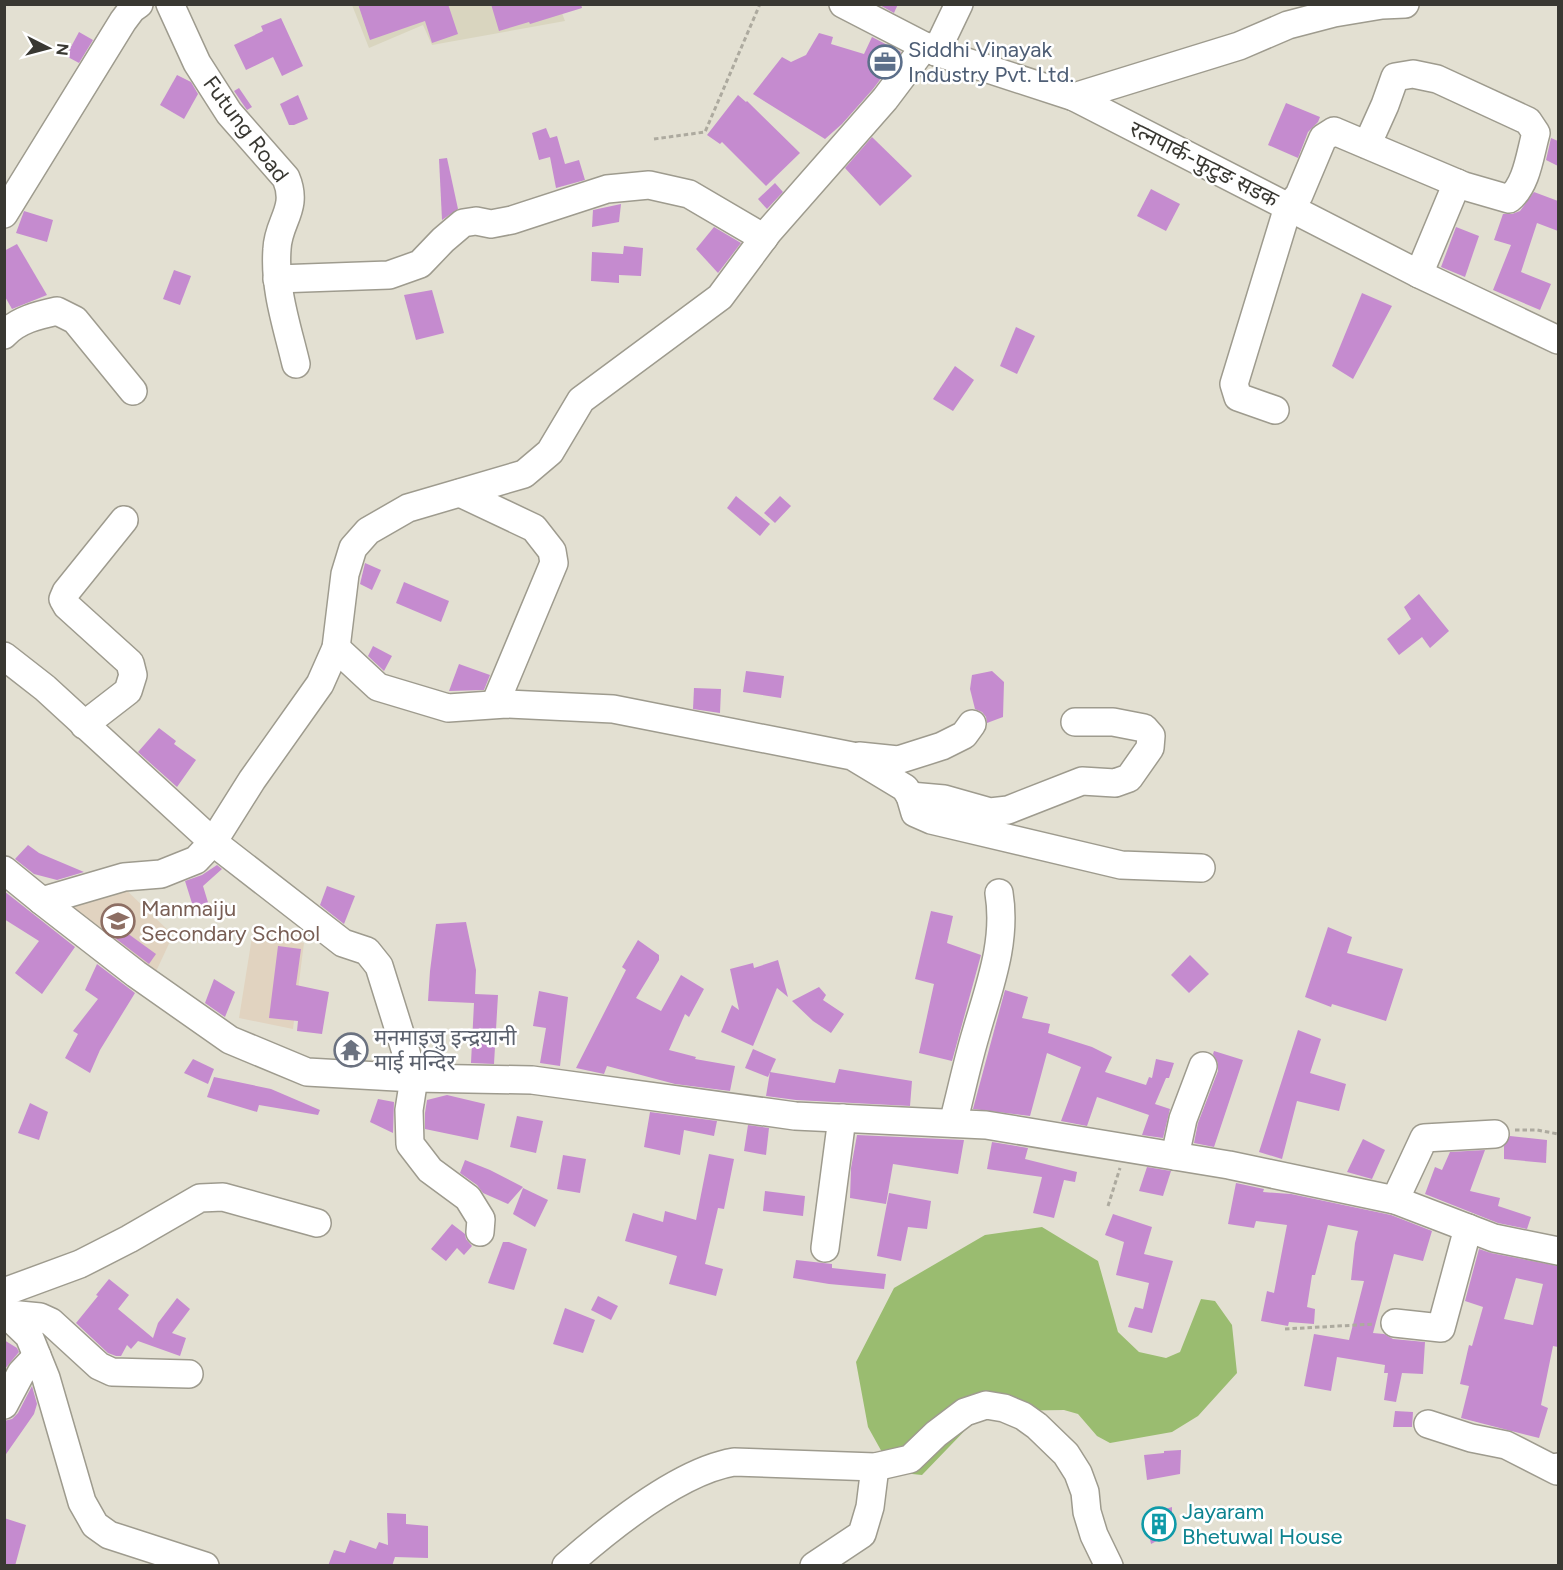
<svg xmlns="http://www.w3.org/2000/svg" width="1563" height="1570" viewBox="0 0 1563 1570" font-family="Figtree,'Noto Sans Devanagari',sans-serif">
  <style>
    .built { fill: #d9d5bf }
    .education { fill: #e1d3c0 }
    .green { fill: #9abc70 }
    .building { fill: #c58bcf; fill-rule: evenodd }
    .lines { fill: none; stroke-linecap: round; stroke-linejoin: round }
    .minor-casing { stroke: #9e9b8e; stroke-width: 30 }
    .path { stroke: #adaa9f; stroke-width: 3; stroke-dasharray: 4.5 3; stroke-linecap: butt }
    .minor { stroke: #fff; stroke-width: 27 }
    .labels { text-anchor: middle; dominant-baseline: central; stroke-width: 5; stroke-linejoin: round; paint-order: stroke }
    .service-label { font-size: 22px; fill: #4e5e75; stroke: #fff; text-anchor: start }
    .street-label { font-size: 22px; fill: #393832; stroke: #fff }
    .education-label { font-size: 22px; fill: #785e54; stroke: #fff; text-anchor: start }
    .worship-label { font-size: 22px; fill: #5b616d; stroke: #fff; text-anchor: start }
    .culture-label { font-size: 22px; fill: #0d838f; stroke: #fff; text-anchor: start }
  </style>
  <rect width="100%" height="100%" fill="#e3e0d2"/>
  <path class="built" d="M352,5h207l6,16 -133,24 -9,-20 -54,23z"/>
  <g class="education">
    <path d="M121,885l52,50 -20,43 -93,-71z"/>
    <path d="M252,937l52,6 -11,86 -54,-11z"/>
  </g>
  <path class="green" d="M1042,1227l56,34 20,71 21,20 27,6 14,-6 21,-53 14,2 17,24 5,48 -39,43 -26,16 -62,11 -13,-7 -19,-22 -14,-4 -59,1 -30,9 -53,55 -29,-3 -25,-45 -12,-65 38,-74 91,-53z"/>
  <g class="building">
    <path d="M358,4h90l10,30 -26,9 -7,-22 -55,19z"/>
    <path d="M491,4h90l1,4 -52,16 -1,-2 -30,9z"/>
    <path d="M878,4h20l-4,9z"/>
    <path d="M281,18l22,48 -21,10 -9,-19 -27,13 -12,-25 29,-14 -2,-5z"/>
    <path d="M79,32l14,8 -14,23 -13,-7z"/>
    <path d="M819,33l14,4 -2,7 33,10 8,-17 29,15 -28,37 -31,35 -17,15 -72,-45 29,-37 9,5 15,-7z"/>
    <path d="M177,75l14,7 7,12 -14,25 -24,-14z"/>
    <path d="M239,88l13,19 -5,3 -13,-19z"/>
    <path d="M298,95l10,24 -14,6h-5l-9,-21z"/>
    <path d="M738,95l8,7 1,-1 53,52 -34,33 -44,-44 -2,2 -13,-9z"/>
    <path d="M1286,103l34,14 -2,5 -10,10 -10,26 -30,-13z"/>
    <path d="M546,128l4,10 7,-2 8,28 14,-4 6,20 -29,8 -6,-31 -11,3 -7,-27z"/>
    <path d="M872,137l40,39 -32,30 -35,-38z"/>
    <path d="M1551,138l7,3v25l-12,-6z"/>
    <path d="M447,158l11,51 -16,11 -3,-61z"/>
    <path d="M775,183l8,9 -16,17 -9,-10z"/>
    <path d="M1151,189l29,15 -14,27 -29,-15z"/>
    <path d="M1534,192l24,9v30l-21,-8 -16,49 30,12 -11,26 -47,-20 18,-45 -17,-5 9,-26h9l8,-3z"/>
    <path d="M621,204l-2,18 -27,5 1,-17z"/>
    <path d="M24,211l29,9 -6,22 -31,-9z"/>
    <path d="M714,227l27,16 -23,30 -22,-24z"/>
    <path d="M1456,227l23,9 -14,41 -24,-10z"/>
    <path d="M17,244l30,51 -35,14 -8,-14v-44z"/>
    <path d="M624,246l19,2 -2,28 -22,-1v8l-28,-2 1,-29 31,2z"/>
    <path d="M174,270l17,6 -11,29 -17,-6z"/>
    <path d="M432,290l12,43 -28,7 -12,-45z"/>
    <path d="M1362,293l30,13 -39,73 -21,-13z"/>
    <path d="M1016,327l19,9 -18,38 -17,-8z"/>
    <path d="M955,366l19,14 -21,31 -20,-12z"/>
    <path d="M736,496l34,28 -10,12 -33,-28z"/>
    <path d="M780,496l11,10 -16,17 -11,-10z"/>
    <path d="M365,563l16,7 -9,20 -12,-6z"/>
    <path d="M404,582l45,19 -8,21 -45,-19z"/>
    <path d="M1419,594l30,37 -19,17 -8,-11 -23,18 -12,-16 24,-20 -7,-12z"/>
    <path d="M373,646l19,10 -8,15 -16,-15z"/>
    <path d="M459,664l31,11 -6,15 -35,1z"/>
    <path d="M746,671l38,5 -3,22 -38,-6z"/>
    <path d="M992,671l12,11 -1,35 -16,6 -1,-6 -4,-5 -7,-3 -5,-20 2,-14z"/>
    <path d="M694,688l27,1 -1,24 -27,-4z"/>
    <path d="M159,728l17,13 -2,3 22,16 -19,27 -39,-35z"/>
    <path d="M28,845l11,8 45,19 -27,8 -23,-6 -19,-15z"/>
    <path d="M217,865l5,4 -19,17 7,23 -14,7 -11,-35 17,-6z"/>
    <path d="M327,886l28,10 -11,28 -24,-19z"/>
    <path d="M4,891l71,56 -33,47 -27,-21 24,-32 -35,-22z"/>
    <path d="M931,911l22,5 -6,27 34,12 -29,106 -33,-8 15,-69 -19,-5z"/>
    <path d="M466,922l10,48 -1,24 23,1 -4,69 -23,-1 3,-60 -46,-2 2,-30 6,-47z"/>
    <path d="M116,925l40,29 -7,10 -38,-29z"/>
    <path d="M1328,927l24,10 -5,16 56,16 -17,52 -54,-17 -1,3 -26,-10z"/>
    <path d="M638,940l21,15v5l-23,38 25,13 20,-36 23,14 -15,28 -4,-3 -16,36 27,7 -1,2 40,7 -5,25 -55,-7 -68,-18 -3,8 -28,-6 50,-98 -4,-3z"/>
    <path d="M278,946l23,3 -5,36 33,7 -7,42 -25,-3 1,-10 -29,-3z"/>
    <path d="M1190,955l19,19 -20,19 -18,-18z"/>
    <path d="M778,960l10,37 -11,-9 -24,58 -32,-14 11,-27 7,5 -9,-41 23,-6 1,5z"/>
    <path d="M97,964l38,29 -35,57 -10,23 -25,-15 13,-24 -5,-3 25,-32 -13,-9z"/>
    <path d="M214,979l21,13 -10,25 -20,-14z"/>
    <path d="M819,987l7,8 -3,5 21,14 -13,19 -18,-12 -21,-20z"/>
    <path d="M1005,990l23,7 -6,21 28,6 -2,9 44,14 20,10 -7,15 41,13 3,-8 3,1 4,-19 18,4 -5,15h-3l-11,26 15,5 -7,29 -21,-3 7,-20 -52,-18 -10,29 -26,-5 20,-54 -34,-14 -17,63 -57,-7z"/>
    <path d="M539,991l29,6 -8,69 -20,-3 6,-35 -13,-2z"/>
    <path d="M1298,1030l23,9 -11,34 36,11 -7,27 -42,-10 -15,58 -23,-7z"/>
    <path d="M753,1049l23,10 -8,18 -23,-9z"/>
    <path d="M1214,1051l29,9 -29,87 -20,-4 4,-20 20,-52v-8l-5,-9z"/>
    <path d="M193,1059l21,10 -6,15 -24,-11z"/>
    <path d="M839,1069l73,12 -2,25 -114,-6 -30,-4 4,-24 65,11z"/>
    <path d="M214,1077l57,12 49,21 -2,5 -59,-10 -2,7 -50,-15z"/>
    <path d="M447,1095l38,9 -7,36 -53,-11v-16l2,-13z"/>
    <path d="M378,1099l16,3 -1,31 -23,-11z"/>
    <path d="M30,1103l18,9 -9,28 -21,-7z"/>
    <path d="M650,1112l67,9 -3,15 -30,-6 -4,25 -36,-8z"/>
    <path d="M517,1116l26,5 -7,32 -26,-6z"/>
    <path d="M748,1125l21,3 -3,27 -22,-4z"/>
    <path d="M857,1135l107,5 -6,34 -65,-10 -7,40 -36,-6 1,-30z"/>
    <path d="M1510,1136l37,4 -1,23 -42,-4v-13z"/>
    <path d="M1363,1139l22,11 -13,29 -25,-7z"/>
    <path d="M992,1142l36,6 -3,11 52,13 -2,10 -11,-2 -10,38 -21,-5 9,-36 -55,-8z"/>
    <path d="M1485,1150l-15,41 30,7 -2,8 33,11 -4,12 -29,-6 -73,-29 10,-27 7,3 8,-18z"/>
    <path d="M709,1154l25,5 -10,50 -6,-1 -13,56 18,5 -7,27 -47,-12 8,-28 -52,-15 8,-28 30,9 2,-11 31,9z"/>
    <path d="M563,1155l23,4 -6,34 -23,-4z"/>
    <path d="M465,1160l25,10 33,17 -15,17 -25,-11 -6,-8 -17,-12z"/>
    <path d="M1147,1167l24,4 -8,25 -24,-5z"/>
    <path d="M1236,1183l28,6 -1,3 28,2 100,21 41,16 -9,30 -29,-7 -21,79 11,1 9,5 32,3 -2,32 -21,-1 -6,29 -12,-2 4,-27h-4l1,-8 -48,-8 -6,34 -27,-5 10,-52 35,6 15,-59 -13,-1 4,-37 3,-12 -30,-6 -13,50h-3l-5,32 8,2 -1,15 -25,-2 -1,4 -27,-5 6,-30 7,2 13,-68 -31,-4 -2,7 -26,-4z"/>
    <path d="M523,1188l25,12 -13,27 -22,-13z"/>
    <path d="M765,1191l40,5 -2,20 -40,-5z"/>
    <path d="M889,1193l42,8 -4,28 -19,-2 -7,34 -24,-5z"/>
    <path d="M1113,1214l39,13 -8,27 29,7 -21,72 -24,-6 7,-20 8,2 6,-26 -33,-8 8,-33 -19,-7z"/>
    <path d="M452,1224l13,10 1,5 6,7 -8,9 -7,-7 -11,13 -15,-12z"/>
    <path d="M503,1242h6l18,7 -13,41 -26,-7z"/>
    <path d="M1479,1249l12,4 67,13v81l-5,-1 -12,59 7,3 -9,30 -78,-20 8,-32 -9,-2 9,-39 3,1 11,-39 -18,-6zM1516,1278l27,6 -10,41 -29,-6z"/>
    <path d="M796,1260l36,4v4l54,6 -2,15 -55,-5 -36,-6z"/>
    <path d="M109,1279l20,16 -11,14 35,29 5,-15 19,-25 13,11 -18,24 14,5 -6,18 -42,-15 -7,8 -4,-4 -6,11h-5l-8,-3 -32,-30 22,-27 -2,-1z"/>
    <path d="M598,1296l20,10 -7,14 -20,-10z"/>
    <path d="M565,1308l30,12 -12,33 -30,-9z"/>
    <path d="M4,1340l13,8 2,4 -15,18z"/>
    <path d="M32,1386l5,18 -3,10 -30,43v-36l8,-2 6,-6z"/>
    <path d="M1395,1411l18,1 -1,15h-19z"/>
    <path d="M1181,1450l-1,24 -33,6 -3,-25 20,-2v-2z"/>
    <path d="M1172,1507v26l-21,11 -6,-29z"/>
    <path d="M387,1513l19,1v10l22,2v32l-33,-1 -3,9h-64l6,-16 11,3 5,-13 26,9 3,-7 9,3z"/>
    <path d="M4,1518l22,7 -11,41h-11z"/>
  </g>
  <g class="lines">
    <defs>
      <g id="minor">
        <path d="M170,4l27,59 32,50 57,65c13,31 -8,43 -9,71 -3,40 10,77 19,115"/>
        <path d="M843,4l93,48 138,45 345,177 139,66"/>
        <path d="M936,52l23,-48"/>
        <path d="M1074,97l165,-51 49,-21 46,-12 48,-8 23,-1"/>
        <path d="M4,214l119,-193 9,-12 7,-5"/>
        <path d="M1419,274l38,-91"/>
        <path d="M277,279l112,-4 31,-11 23,-24 20,-17 13,-2 15,3 21,-4 95,-31 42,-4 40,9 75,44"/>
        <path d="M4,335c13,-15 35,-20 53,-24l18,9 58,71"/>
        <path d="M1275,410l-37,-13 -4,-13 54,-177 11,-12 24,-57 11,-7 130,55 45,13c18,-14 21,-45 27,-66l-8,-12 -91,-42 -24,-5 -18,3 -10,28 -18,40"/>
        <path d="M460,493l74,35 18,23 2,12 -59,141"/>
        <path d="M336,648l42,39 70,21 58,-4 107,5 239,47 53,32 5,8 5,17 16,7 190,45 80,3"/>
        <path d="M4,656l41,32 168,154 -17,18 -35,14 -37,3 -82,24 -38,-31"/>
        <path d="M84,725l44,-34 5,-16 -3,-12 -63,-57 -4,-7 3,-7 58,-72"/>
        <path d="M859,756l39,4 44,-14 22,-11 8,-11"/>
        <path d="M910,796l34,3 46,13 18,-2 74,-29 33,2 14,-5 21,-30 1,-12 -7,-8 -31,-6h-38"/>
        <path d="M42,901l94,73 94,66 77,32 107,6 118,2 263,36 191,9 243,40 166,35 99,38 64,13"/>
        <path d="M953,1123c8,-30 14,-60 23,-90 13,-46 31,-91 23,-140"/>
        <path d="M1175,1156l8,-37 20,-53"/>
        <path d="M1395,1200l29,-62 71,-4"/>
        <path d="M480,1232l1,-13 -13,-21 -38,-28 -20,-26 -1,-34 5,-32 -35,-112 -12,-15 -24,-8 -130,-101 39,-62 68,-96 16,-36 9,-74 8,-26 15,-17 40,-23 116,-34 26,-22 31,-52 139,-103 49,-66 116,-132 40,-53"/>
        <path d="M825,1248l17,-130"/>
        <path d="M4,1292l76,-28 49,-25 71,-41 23,-1 94,26"/>
        <path d="M4,1312l25,24 17,42 36,124 13,23 14,10 96,31"/>
        <path d="M9,1314l31,3 11,5 48,44 13,6 77,2"/>
        <path d="M1395,1323l46,5 27,-100"/>
        <path d="M4,1405l17,-32 16,-17"/>
        <path d="M1428,1424l43,14 35,7 51,26 1,-4"/>
        <path d="M566,1566c42,-37 113,-95 168,-104l141,5 35,-8 26,-25 29,-22 21,-7 18,3 19,8 14,10 29,28 12,19 7,19 2,20 7,23 15,31"/>
        <path d="M814,1566l48,-32 8,-27 5,-40"/>
      </g>
    </defs>
    <use href="#minor" class="minor-casing"/>
    <g class="path">
      <path d="M654,139l51,-7 55,-128"/>
      <path d="M1515,1130h22l21,4"/>
      <path d="M1108,1206l12,-38"/>
      <path d="M1285,1329l90,-5"/>
    </g>
    <use href="#minor" class="minor"/>
  </g>
  <defs>
    <symbol id="office-ring" viewBox="-11 -11 22 22"><circle r="9.5" fill="#fff" stroke="#5c6f8a" stroke-width="1.5"/><path d="M-6-3h4V-5.5h4V-3h4V5H-6ZM-1-4.5V-3h2v-1.5ZM-6 0V1H6V0Z" fill="#5c6f8a"/></symbol>
    <symbol id="school-ring" viewBox="-11 -11 22 22"><circle r="9.5" fill="#fff" stroke="#8d6e63" stroke-width="1.5"/><path d="M0-5L7-2L0 1L-7-2ZM-4 1L0 2.5L4 1V4Q0 6-4 4Z" fill="#8d6e63"/></symbol>
    <symbol id="temple-ring" viewBox="-11 -11 22 22"><circle r="9.5" fill="#fff" stroke="#6b7280" stroke-width="1.5"/><path d="M0-6L5-2H3V0L6.5 2.5H4V6H1.5V3h-3V6H-4V2.5H-6.5L-3 0V-2H-5Z" fill="#6b7280"/></symbol>
    <symbol id="building-ring" viewBox="-11 -11 22 22"><circle r="9.5" fill="#fff" stroke="#0f9aa8" stroke-width="1.5"/><path d="M-4-6H4V6H1V3H-1V6H-4ZM-2.5-4.3h1.7v1.8h-1.7ZM.8-4.3h1.7v1.8H.8ZM-2.5-1h1.7V.8h-1.7ZM.8-1h1.7V.8H.8Z" fill="#0f9aa8"/></symbol>
  </defs>
  <g fill-rule="evenodd">
    <use href="#office-ring" x="866" y="43" width="38" height="38"/>
    <use href="#school-ring" x="99" y="902" width="38" height="38"/>
    <use href="#temple-ring" x="332" y="1031" width="38" height="38"/>
    <use href="#building-ring" x="1140" y="1505" width="38" height="38"/>
  </g>
  <g class="labels">
    <g class="service-label">
      <text x="908" y="49">Siddhi Vinayak<tspan x="908" dy="25">Industry Pvt. Ltd.</tspan></text>
    </g>
    <g class="street-label">
      <text transform="translate(246 129) rotate(53)">Futung Road</text>
      <text transform="translate(1204 164) rotate(27)">रत्नपार्क-फुटुङ सडक</text>
    </g>
    <g class="education-label">
      <text x="141" y="908">Manmaiju<tspan x="141" dy="25">Secondary School</tspan></text>
    </g>
    <g class="worship-label">
      <text x="374" y="1037">मनमाइजु इन्द्रयानी<tspan x="374" dy="25">माई मन्दिर</tspan></text>
    </g>
    <g class="culture-label">
      <text x="1182" y="1511">Jayaram<tspan x="1182" dy="25">Bhetuwal House</tspan></text>
    </g>
  </g>
  <rect width="1563" height="1570" fill="none" stroke="#393832" stroke-width="12"/>
  <g transform="translate(48 48) rotate(96)" stroke="#ffffff" stroke-width="4.5" paint-order="stroke">
  <path d="M0-4.5L10 22L0 15L-10 22Z" fill="#393832"/>
  <text y="-9" font-size="16" font-weight="bold" text-anchor="middle" fill="#393832">N</text>
  </g>
</svg>
